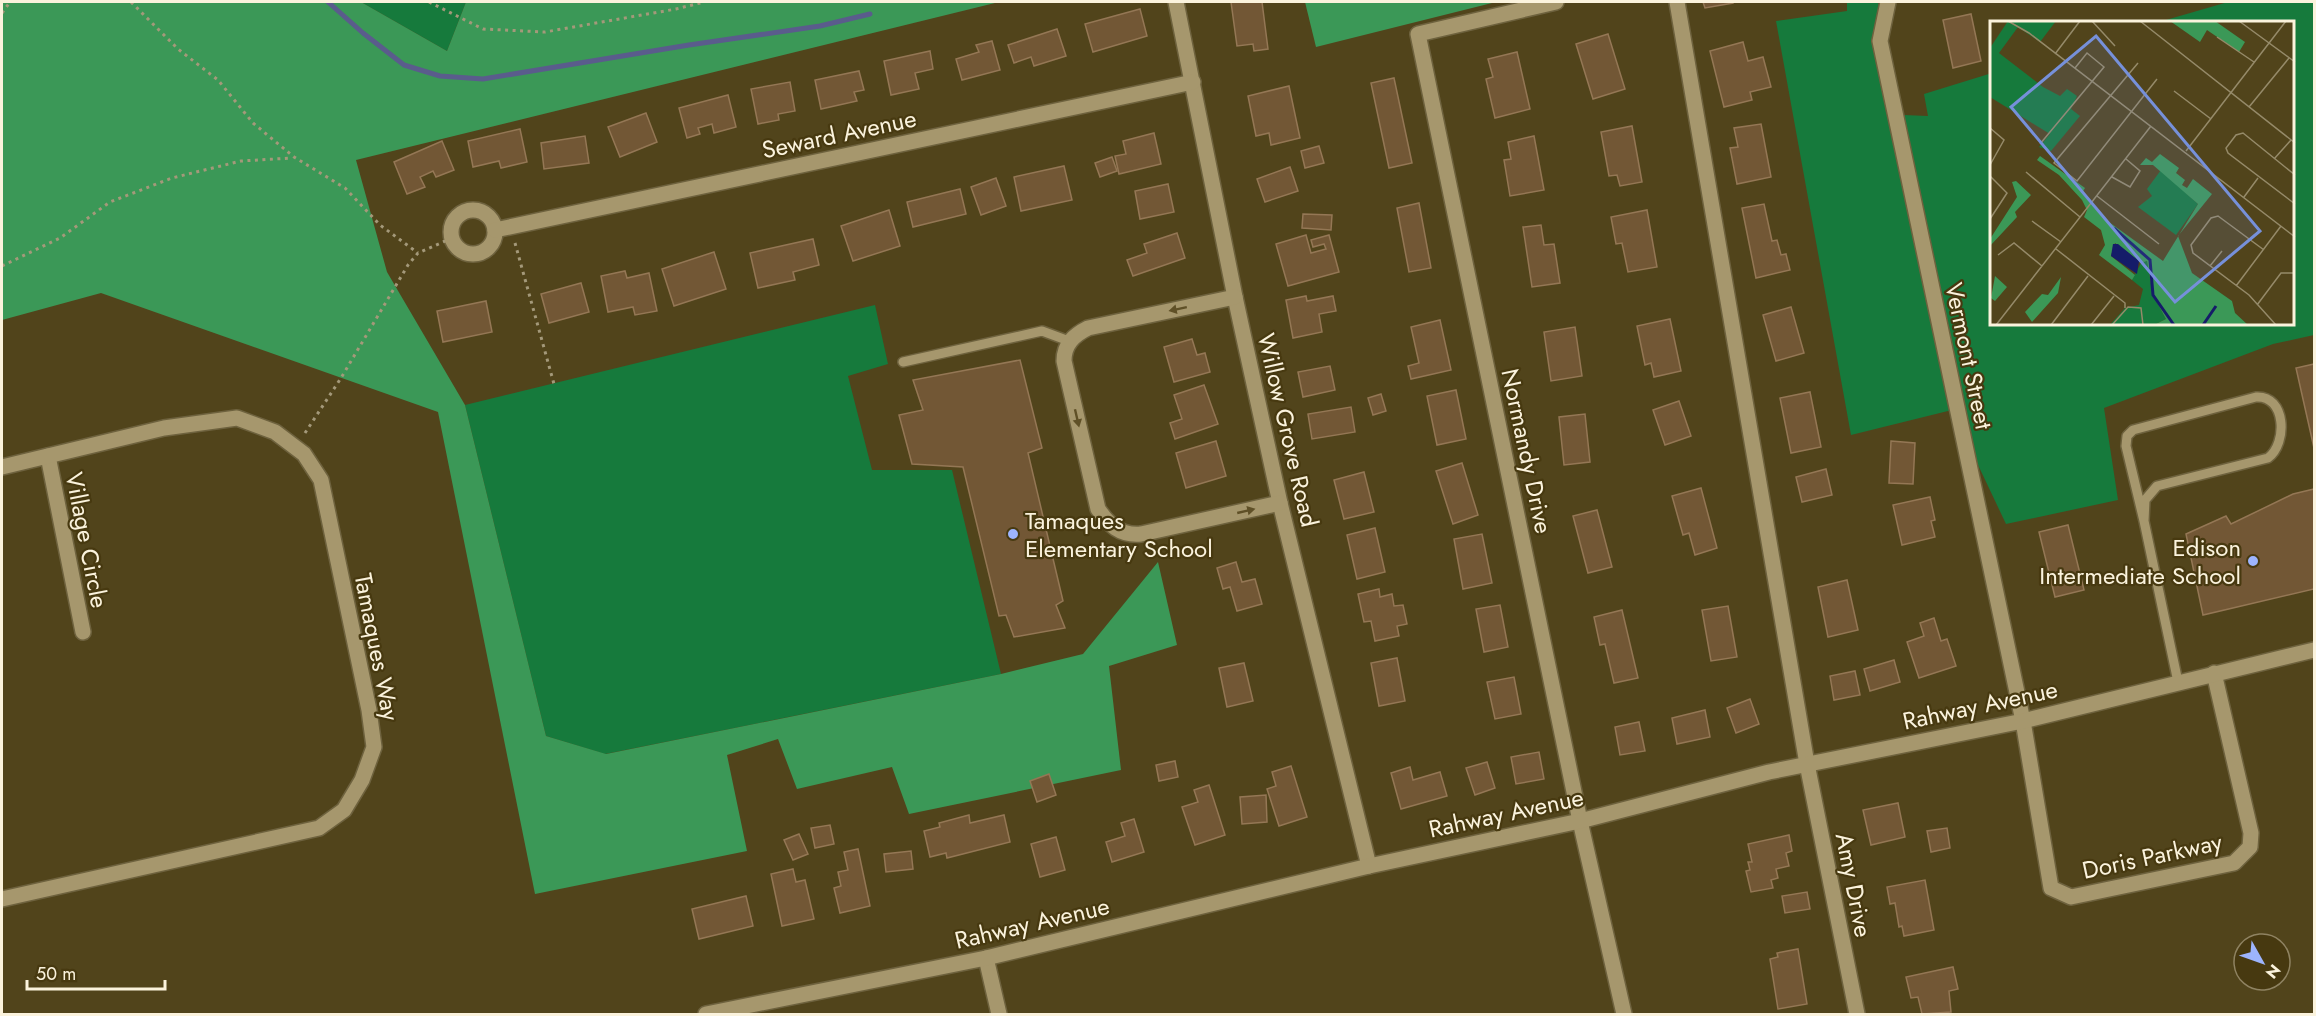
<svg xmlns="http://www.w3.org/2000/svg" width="2316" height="1016" viewBox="0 0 2316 1016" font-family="Jost,sans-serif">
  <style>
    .green { fill: #167a3c }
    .forest { fill: #3b9857 }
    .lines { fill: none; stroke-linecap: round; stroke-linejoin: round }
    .stream { stroke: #5a5c8c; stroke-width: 5 }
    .building { fill: #725735; stroke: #947755; stroke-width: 1.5 }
    .service-casing { stroke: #6e623e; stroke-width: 12 }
    .minor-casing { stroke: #6e623e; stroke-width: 18 }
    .tertiary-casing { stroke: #6e623e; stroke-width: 18 }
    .path { stroke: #a4997a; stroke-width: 3; stroke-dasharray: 3 4.5; stroke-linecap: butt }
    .service { stroke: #a6976d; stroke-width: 9 }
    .minor { stroke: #a6976d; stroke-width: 15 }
    .tertiary { stroke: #a6976d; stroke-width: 15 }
    .oneway { fill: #5f5027 }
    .poi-dot { fill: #9db4fd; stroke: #473910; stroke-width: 2 }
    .labels { text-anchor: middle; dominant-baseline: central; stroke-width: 4.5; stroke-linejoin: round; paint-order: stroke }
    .street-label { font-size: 24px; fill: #fbf3dd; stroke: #473910 }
    .poi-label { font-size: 24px; fill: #fbf3dd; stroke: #473910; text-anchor: start }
    .inset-river { fill: none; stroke: #151c69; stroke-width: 3 }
    .inset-road { fill: none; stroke: #958a69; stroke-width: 1.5 }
    .view { fill: #7690da; fill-opacity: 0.15; stroke: #7690da; stroke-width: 3 }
    .inset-edge { fill: none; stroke: #fbf3dd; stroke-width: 3 }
  </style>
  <rect width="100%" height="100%" fill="#51441b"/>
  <g class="green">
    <path d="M361,2h105l-19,49z"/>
    <path d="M1847,2h31l25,113 25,1 -4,-22 68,-21v251h302v-302h-135l69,-20h86v333l-41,9 -169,64 14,92 -112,24 -54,-114 -101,25 -75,-414 71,-10z"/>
    <path d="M875,305l13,59 -40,12 24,94h80l49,204 -396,80 -59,-18 -81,-331z"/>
  </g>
  <g class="forest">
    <path d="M2,2h359l86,49 19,-49h533l-643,158 31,112 78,133 81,331 60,18 395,-80 82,-20 75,-92 19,83 -68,21 12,104 -212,44 -17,-47 -95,22 -19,-50 -51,16 20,96 -212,43 -97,-482 -337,-119 -99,27z"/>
    <path d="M1305,2h191l-180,45z"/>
  </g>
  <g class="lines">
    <path class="stream" d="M328,2l35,31 41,32 36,11 43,3 206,-34 131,-19 50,-12"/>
  </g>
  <g class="building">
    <path d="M1231,2h31l6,47 -14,2 -1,-7 -16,2z"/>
    <path d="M1703,2h30v1l-28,5z"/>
    <path d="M1140,9l7,27 -54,16 -8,-28z"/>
    <path d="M1971,14l10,47 -28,7 -10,-48z"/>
    <path d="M1057,29l9,27 -32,10 -3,-9 -17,6 -6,-18z"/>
    <path d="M1608,34l17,55 -32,10 -17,-55z"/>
    <path d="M992,41l8,29 -38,10 -6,-21 23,-7 -3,-7z"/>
    <path d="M1743,42l5,19 15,-4 8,30 -21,5 2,8 -28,7 -14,-56z"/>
    <path d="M930,51l3,18 -18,4 4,16 -28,6 -7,-34z"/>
    <path d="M1517,52l13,57 -35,9 -9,-39 7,-2 -5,-18z"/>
    <path d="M859,71l5,19 -10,2 3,9 -36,8 -6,-29z"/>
    <path d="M1394,78l18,85 -23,5 -18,-85z"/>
    <path d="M790,82l5,29 -17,3 1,6 -21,4 -7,-35z"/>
    <path d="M1289,86l11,52 -29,7 -2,-12 -13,3 -8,-40z"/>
    <path d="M728,95l8,32 -22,6 -2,-9 -14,4 2,6 -13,4 -8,-30z"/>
    <path d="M646,113l11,29 -37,15 -12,-30z"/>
    <path d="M1761,124l10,53 -34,7 -7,-36 8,-1 -4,-19z"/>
    <path d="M1632,126l10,56 -22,4 -3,-11 -8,1 -8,-44z"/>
    <path d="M520,129l7,33 -26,6 -2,-7 -26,6 -5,-26z"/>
    <path d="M1154,133l7,31 -42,10 -4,-18 11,-2 -3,-13z"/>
    <path d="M585,136l4,27 -45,6 -3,-26z"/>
    <path d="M1534,136l10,54 -34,6 -6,-36 7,-1 -3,-17z"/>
    <path d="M442,141l12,29 -18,7 -3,-6 -13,6 5,10 -18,7 -13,-32z"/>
    <path d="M1319,146l5,17 -19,5 -4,-17z"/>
    <path d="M1112,157l5,14 -17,6 -5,-14z"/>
    <path d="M1064,166l8,34 -51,11 -7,-34z"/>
    <path d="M1290,167l8,24 -33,11 -8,-23z"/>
    <path d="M996,178l10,28 -25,9 -10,-28z"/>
    <path d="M1168,184l6,28 -34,7 -5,-28z"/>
    <path d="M960,189l6,25 -53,13 -6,-25z"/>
    <path d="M1419,203l12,65 -22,4 -12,-64z"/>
    <path d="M1764,204l8,37 5,-1 4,15 5,-1 4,16 -34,8 -14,-70z"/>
    <path d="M889,210l11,36 -47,15 -12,-35z"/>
    <path d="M1647,210l10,57 -29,5 -6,-29 -6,1 -5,-27z"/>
    <path d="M1303,214l29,1 -1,15 -29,-2z"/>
    <path d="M1541,225l3,20 10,-1 6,39 -28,4 -9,-60z"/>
    <path d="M1177,233l8,25 -52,18 -6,-16 20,-7 -3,-9z"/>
    <path d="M1306,235l5,18 15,-4 -2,-5 -11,3 -2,-7 18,-5 10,37 -51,14 -12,-42z"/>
    <path d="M813,239l6,26 -26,7 2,8 -37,8 -8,-35z"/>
    <path d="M714,252l12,37 -52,17 -12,-37z"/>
    <path d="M625,271l2,7 22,-5 8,38 -22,4 -2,-8 -25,5 -7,-36z"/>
    <path d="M581,283l8,29 -40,11 -8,-29z"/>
    <path d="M1306,296l1,5 26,-5 3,15 -17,3 3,18 -29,6 -7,-38z"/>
    <path d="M486,301l6,31 -49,10 -6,-31z"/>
    <path d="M1791,307l13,46 -28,8 -13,-46z"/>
    <path d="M1670,319l11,52 -27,6 -3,-14 -6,2 -8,-39z"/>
    <path d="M1440,320l11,50 -40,9 -3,-13 11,-3 -8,-36z"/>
    <path d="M1575,327l7,49 -31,5 -7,-49z"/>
    <path d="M1192,339l5,16 8,-2 5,19 -36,10 -10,-35z"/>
    <path d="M1020,360l22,88 -14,5 35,148 -7,4 9,23 -51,9 -8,-22 -7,1 -36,-149 -51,-3 -13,-49 24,-5 -10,-30z"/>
    <path d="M2314,364v84l-18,-80z"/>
    <path d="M1330,366l5,24 -32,7 -5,-25z"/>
    <path d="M1204,385l14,39 -43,15 -5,-16 12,-4 -8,-24z"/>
    <path d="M1456,390l10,49 -29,6 -10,-49z"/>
    <path d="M1810,392l11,55 -30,6 -11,-55z"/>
    <path d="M1381,394l5,17 -13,4 -5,-17z"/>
    <path d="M1679,401l12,35 -26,9 -12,-35z"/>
    <path d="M1351,407l4,25 -43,7 -4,-25z"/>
    <path d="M1585,414l5,48 -26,3 -5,-48z"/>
    <path d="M1216,441l10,35 -40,12 -10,-35z"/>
    <path d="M1891,441l24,2 -2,41 -24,-1z"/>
    <path d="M1462,463l16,52 -25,9 -17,-53z"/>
    <path d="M1826,469l6,26 -30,7 -6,-25z"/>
    <path d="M1364,472l10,40 -30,7 -10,-39z"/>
    <path d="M1701,488l16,60 -22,7 -6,-22 -6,2 -11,-39z"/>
    <path d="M2314,489v100l-111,26 -17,-81 40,-18 5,8 62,-30z"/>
    <path d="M1930,497l5,23 -4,1 4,16 -33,8 -9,-40z"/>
    <path d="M1597,510l15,57 -24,6 -15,-57z"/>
    <path d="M2068,525l16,65 -29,7 -16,-65z"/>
    <path d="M1375,528l10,44 -28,7 -10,-44z"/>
    <path d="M1482,534l10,49 -29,6 -9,-50z"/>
    <path d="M1236,562l6,20 13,-3 7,25 -25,7 -7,-24 -7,2 -6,-21z"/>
    <path d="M1847,580l11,50 -30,7 -10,-50z"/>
    <path d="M1379,589l1,8 12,-3 2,12 9,-1 4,19 -10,2 2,10 -24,5 -4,-20 -7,1 -6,-28z"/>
    <path d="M1500,605l8,42 -24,5 -8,-43z"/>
    <path d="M1728,606l9,51 -26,4 -9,-51z"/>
    <path d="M1622,610l16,68 -24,5 -9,-39 -5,1 -6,-28z"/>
    <path d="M1934,618l7,23 6,-2 9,27 -37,12 -12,-36 17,-6 -4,-13z"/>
    <path d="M1397,658l8,43 -26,5 -8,-43z"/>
    <path d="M1894,660l6,22 -30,9 -6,-22z"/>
    <path d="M1244,663l9,38 -26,6 -8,-39z"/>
    <path d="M1855,671l5,24 -26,5 -4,-24z"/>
    <path d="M1514,677l7,37 -26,5 -8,-37z"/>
    <path d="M1750,699l9,25 -23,9 -9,-25z"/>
    <path d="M1705,710l5,27 -33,7 -5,-26z"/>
    <path d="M1639,722l6,29 -25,4 -5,-28z"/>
    <path d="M1539,752l5,27 -28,5 -5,-27z"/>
    <path d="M1175,761l3,16 -19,4 -3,-16z"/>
    <path d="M1487,762l8,26 -20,7 -9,-27z"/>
    <path d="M1291,766l16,51 -28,9 -12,-37 9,-3 -4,-14z"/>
    <path d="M1410,767l3,13 27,-8 7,24 -46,13 -10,-36z"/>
    <path d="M1049,774l7,21 -19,7 -7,-21z"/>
    <path d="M1209,785l16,50 -30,10 -13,-38 16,-5 -4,-12z"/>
    <path d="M1266,795l1,27 -25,2 -2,-27z"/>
    <path d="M1898,803l7,34 -34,8 -8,-35z"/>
    <path d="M969,815l1,8 34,-8 6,27 -63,16 -1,-5 -16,4 -6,-26 16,-4 -1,-4z"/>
    <path d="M1134,819l10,33 -32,10 -6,-20 19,-6 -4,-13z"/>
    <path d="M830,825l4,19 -19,4 -4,-20z"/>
    <path d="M1947,828l3,20 -19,4 -4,-21z"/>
    <path d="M799,834l9,20 -15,6 -9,-20z"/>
    <path d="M1789,835l3,16 -6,2 3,13 -13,3 2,9 -7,2 2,8 -22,4 -5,-21 4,-1 -2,-8h4l-4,-18z"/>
    <path d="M1056,837l9,33 -25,7 -9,-33z"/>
    <path d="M858,849l12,57 -30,7 -6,-25 7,-2 -3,-14 10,-2 -4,-18z"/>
    <path d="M911,851l2,18 -27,3 -2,-18z"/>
    <path d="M793,869l3,13 9,-2 9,39 -32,7 -11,-52z"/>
    <path d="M1925,880l9,50 -30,6 -2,-10 -3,1 -4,-24 -5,1 -3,-17z"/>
    <path d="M1807,892l3,17 -25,4 -3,-17z"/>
    <path d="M746,896l7,30 -54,13 -7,-30z"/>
    <path d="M1798,949l9,55 -29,5 -8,-50 8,-2 -1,-4z"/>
    <path d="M1953,967l5,22 -9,2 2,21 -29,2 -4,-17 -7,1 -5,-21z"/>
  </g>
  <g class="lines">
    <defs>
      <g id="service">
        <path d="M903,362l139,-31 27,10"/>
        <path d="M2144,521l-18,-75 1,-10 6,-6 123,-33c30,-2 32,46 12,61l-111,28 -12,14 -1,21 34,161"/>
      </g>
      <g id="minor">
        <path d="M1176,2l59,295 45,206 89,363"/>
        <path d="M1556,2l-138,32 162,787 44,193"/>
        <path d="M1677,2l130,762 50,250"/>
        <path d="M1888,2l-8,39 143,680 28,167 20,9 163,-34 16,-16 1,-14 -37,-160"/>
        <circle cx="473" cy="232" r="22"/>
        <path d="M495,230l698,-148"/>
        <path d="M1235,297l-147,31c-14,7 -24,16 -24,33l34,148c11,16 22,27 43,25l139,-31"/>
        <path d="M48,456l35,176"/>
        <path d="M2,467l162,-39 73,-10 38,14 29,22 17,26 48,230 5,37 -12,33 -18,30 -25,18 -317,71"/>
        <path d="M986,958l13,56"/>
      </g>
      <path id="tertiary" d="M706,1014l280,-56 383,-92 211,-45 189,-49 254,-51 291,-71"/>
    </defs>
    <use href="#service" class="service-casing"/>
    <use href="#minor" class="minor-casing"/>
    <use href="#tertiary" class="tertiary-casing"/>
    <g class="path">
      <path d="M131,2l47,47 40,31 35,43 41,34 51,31 35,37 38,28"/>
      <path d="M429,2l54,27 62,3 131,-23 28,-7"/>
      <path d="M2,13l8,-11"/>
      <path d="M515,243l39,141"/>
      <path d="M2,266l58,-28 50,-36 62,-24 69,-17 51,-3"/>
      <path d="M305,433l36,-55 67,-113 10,-12 34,-15"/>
    </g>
    <use href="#service" class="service"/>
    <use href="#minor" class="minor"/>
    <use href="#tertiary" class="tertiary"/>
  </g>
  <defs><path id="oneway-solid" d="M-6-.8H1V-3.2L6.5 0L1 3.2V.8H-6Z" transform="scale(1.5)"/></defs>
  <g class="oneway">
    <use href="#oneway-solid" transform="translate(1178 309) rotate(168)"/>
    <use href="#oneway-solid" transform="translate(1077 418) rotate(77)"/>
    <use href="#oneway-solid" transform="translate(1246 511) rotate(-13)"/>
  </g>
  <g class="poi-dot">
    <circle cx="1013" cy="534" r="6"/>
    <circle cx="2253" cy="561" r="6"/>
  </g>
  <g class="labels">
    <g class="street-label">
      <text transform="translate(839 134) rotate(-12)">Seward Avenue</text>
      <text transform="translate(1969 356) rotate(78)">Vermont Street</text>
      <text transform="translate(1288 430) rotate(77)">Willow Grove Road</text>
      <text transform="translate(1527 451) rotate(78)">Normandy Drive</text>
      <text transform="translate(87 540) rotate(79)">Village Circle</text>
      <text transform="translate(377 647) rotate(79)">Tamaques Way</text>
      <text transform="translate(1980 705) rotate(-12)">Rahway Avenue</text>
      <text transform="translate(1506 813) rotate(-12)">Rahway Avenue</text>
      <text transform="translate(2152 856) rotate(-12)">Doris Parkway</text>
      <text transform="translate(1854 885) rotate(79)">Amy Drive</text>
      <text transform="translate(1032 923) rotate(-13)">Rahway Avenue</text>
    </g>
    <g class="poi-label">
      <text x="1025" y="520">Tamaques<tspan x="1025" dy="28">Elementary School</tspan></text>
      <text x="2241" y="547" text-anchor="end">Edison<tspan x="2241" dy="28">Intermediate School</tspan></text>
    </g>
  </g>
  <g transform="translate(1990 21)">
    <rect width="304" height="304" fill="#51441b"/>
    <path d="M18,0h48l-16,21 -22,-15 -19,26 44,34 17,9 7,-7 10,7 -6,13 9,7 -29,35 -12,-4 11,-13 -60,-37v-49zM171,149l37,34 -22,31 -38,-28 14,-11 -5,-7zM157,240l6,34 13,24 -12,6h-44l15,-17 14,-3 4,-16 -11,-9 9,-17z" fill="#167a3c"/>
    <path d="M180,0h45l30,21 -6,10 -32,-22 -7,12zM170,133l19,14 -3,5 9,7 -3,5 5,3 6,-9 19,15 -34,42 14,37 40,28 3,12 13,12h-94l12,-6 -13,-24 -6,-34 -6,2 -26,-20 -4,13 24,19 -3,5 -33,-25 6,-10 -4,-15 -17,-13 3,-7 -5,-10 -23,-25 -22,-15 3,-4 45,32 -3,5 20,24 61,44 35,-57 -45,-39h-13l6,-7 6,4zM26,160l15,14 -16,17 2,5 -27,29v-7l27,-42 -5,-15zM5,255l12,11 -12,14 -4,-3zM71,256l-3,16 -26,29 -7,-10 17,-18 6,1z" fill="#3b9857"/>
    <path d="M123,223h5l21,17 -2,13 -26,-18z" fill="#151c69"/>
    <path class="inset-river" d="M124,207l36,32 3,35 21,30M213,304l13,-19"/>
    <path class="inset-road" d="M18,0l21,12 266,204M102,0l23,25M150,0l155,122M249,0l56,41M227,16l37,25M65,33l25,-33M148,42l-84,100 23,18 80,-102M184,70l37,28M259,86l40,-49M0,107l14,12 -14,25M50,123l64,-77 -17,-14 -12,15M196,130l100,-130M284,138l17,-19M36,151l54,45M305,154l-52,-42 -7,2 -10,13 2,5 67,51M0,155l17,17 -17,26M122,156l18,10 10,-16 -14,-12M107,175l62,48M254,176l14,-19M42,200l29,21M66,228l69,54v5M274,229l-46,-34 -7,2 -20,27 2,8 56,42 27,30M8,234l16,-12 28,23M220,245l12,-15M246,265l45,-60M267,284l24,-32h14M6,304l155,-199M61,304l37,-49M101,304l23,-29M122,304l16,-18 13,1 2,17"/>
    <path class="view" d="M106,15l164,195 -85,71 -164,-195z"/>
    <rect width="304" height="304" class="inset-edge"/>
  </g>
  <rect width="2316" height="1016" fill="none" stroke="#fbf3dd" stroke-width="6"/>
  <g transform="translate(2262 962) rotate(130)"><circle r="28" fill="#473910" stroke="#8f8362" stroke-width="1.5"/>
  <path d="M0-4.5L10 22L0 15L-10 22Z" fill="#9db4fd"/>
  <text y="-9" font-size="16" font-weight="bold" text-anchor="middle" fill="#fbf3dd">N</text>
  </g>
  <path d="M27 980v9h138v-9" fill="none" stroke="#fbf3dd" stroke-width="3"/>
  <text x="36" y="980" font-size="18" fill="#fbf3dd" stroke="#473910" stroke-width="4.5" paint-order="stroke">50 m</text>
</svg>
